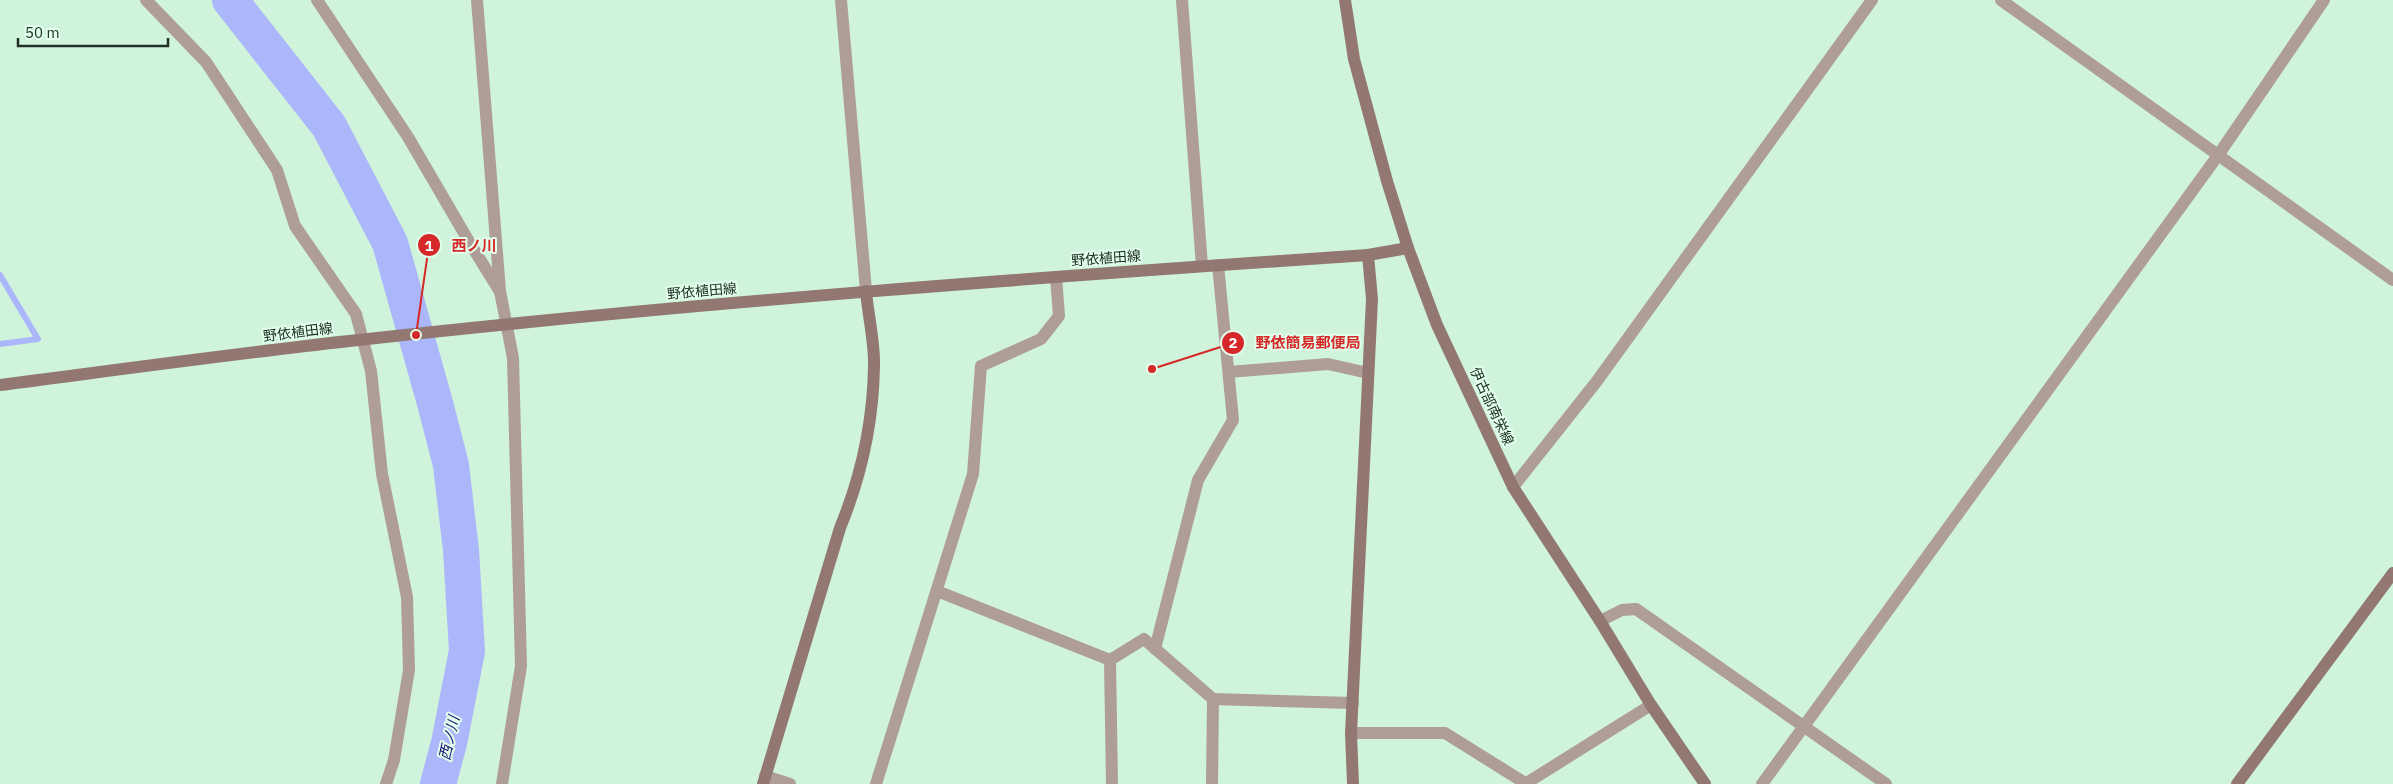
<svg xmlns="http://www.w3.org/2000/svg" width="2393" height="784" viewBox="0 0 2393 784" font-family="'IBM Plex Sans','Noto Sans JP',sans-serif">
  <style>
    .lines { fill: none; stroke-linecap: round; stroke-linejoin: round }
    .stream { stroke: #abb7fa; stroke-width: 6 }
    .river { stroke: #abb7fa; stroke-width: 36 }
    .street { stroke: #af9d98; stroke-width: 12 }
    .secondary { stroke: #927871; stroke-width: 12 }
    .labels { text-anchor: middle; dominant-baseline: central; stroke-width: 4; stroke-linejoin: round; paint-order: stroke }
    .street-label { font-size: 14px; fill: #212f26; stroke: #e1ffeb }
    .water-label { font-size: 15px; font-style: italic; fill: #1f1676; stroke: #e1ffeb }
    .leader { fill: none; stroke: #d62828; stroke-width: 2 }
    .callout-dot { fill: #d62828; stroke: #e1ffeb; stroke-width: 2 }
    .mark-label { font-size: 15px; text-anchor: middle; font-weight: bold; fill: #fff }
    .callout-label { font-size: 15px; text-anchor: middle; font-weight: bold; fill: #d62828; stroke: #e1ffeb; stroke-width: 4; stroke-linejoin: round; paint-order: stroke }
  </style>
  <rect width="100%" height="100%" fill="#cff3db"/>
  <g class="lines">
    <path class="stream" d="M0,275l38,64 -38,5"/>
    <path class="river" d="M230,0l99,126 61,117 45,160 16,62 10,85 6,101 -18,92 -11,41"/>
    <g class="street">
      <path d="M146,0l60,62 71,108 18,56 61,88 15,57 11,103 25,123 2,73 -15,90 -8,24"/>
      <path d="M317,0l91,137 63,108 28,45"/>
      <path d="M477,0l23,291 13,67 8,308 -19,118"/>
      <path d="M841,0l25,291"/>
      <path d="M1182,0l20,266"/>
      <path d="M2001,0l392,280"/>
      <path d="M1229,372l99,-8 40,9"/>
      <path d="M1513,487l84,-106 275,-381"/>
      <path d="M937,591l173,69"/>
      <path d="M1600,621l22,-11 14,-1 250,175"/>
      <path d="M1155,649l43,-169 35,-60 -15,-155"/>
      <path d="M1351,733h94l80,50"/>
      <path d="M765,776l25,8"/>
      <path d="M876,784l97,-310 8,-108 60,-27 18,-23 -3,-39"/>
      <path d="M1112,784l-2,-124 34,-21 69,60"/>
      <path d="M1212,784l1,-85 140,4"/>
      <path d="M1525,784l126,-79"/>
      <path d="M1762,784l457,-630 105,-154"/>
    </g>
    <g class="secondary">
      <path d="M1345,0l9,59 33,122 21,67 29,77 76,162 87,134 51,84 54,79"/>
      <path d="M0,385c116,-15 233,-31 349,-44 339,-38 679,-63 1019,-86l40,-7"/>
      <path d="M763,784l77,-256c21,-51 33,-106 34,-161 1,-23 -6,-52 -8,-76"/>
      <path d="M1353,784l-2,-51 21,-434 -4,-44"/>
      <path d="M2237,784l156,-211"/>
    </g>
  </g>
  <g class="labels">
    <g class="street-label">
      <text transform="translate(1106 258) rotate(-4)">野依植田線</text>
      <text transform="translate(702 291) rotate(-5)">野依植田線</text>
      <text transform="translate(298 332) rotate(-7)">野依植田線</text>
      <text transform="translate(1492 406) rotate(65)">伊古部南栄線</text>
    </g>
    <g class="water-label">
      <text transform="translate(449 738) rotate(-77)">西ノ川</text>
    </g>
  </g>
  <path class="leader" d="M416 335L429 245M1152 369L1233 343"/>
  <g class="callout-dot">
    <circle cx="416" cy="335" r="5"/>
    <circle cx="1152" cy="369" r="5"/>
    <circle cx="429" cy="245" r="12"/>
    <circle cx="1233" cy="343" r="12"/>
  </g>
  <g class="mark-label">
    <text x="429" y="251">1</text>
    <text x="1233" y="348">2</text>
  </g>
  <g class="callout-label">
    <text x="474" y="251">西ノ川</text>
    <text x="1308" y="348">野依簡易郵便局</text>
  </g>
  <path d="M18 38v8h150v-8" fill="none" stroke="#212f26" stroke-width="2.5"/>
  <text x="25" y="38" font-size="15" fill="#212f26" stroke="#e1ffeb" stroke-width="4" paint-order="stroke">50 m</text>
</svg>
